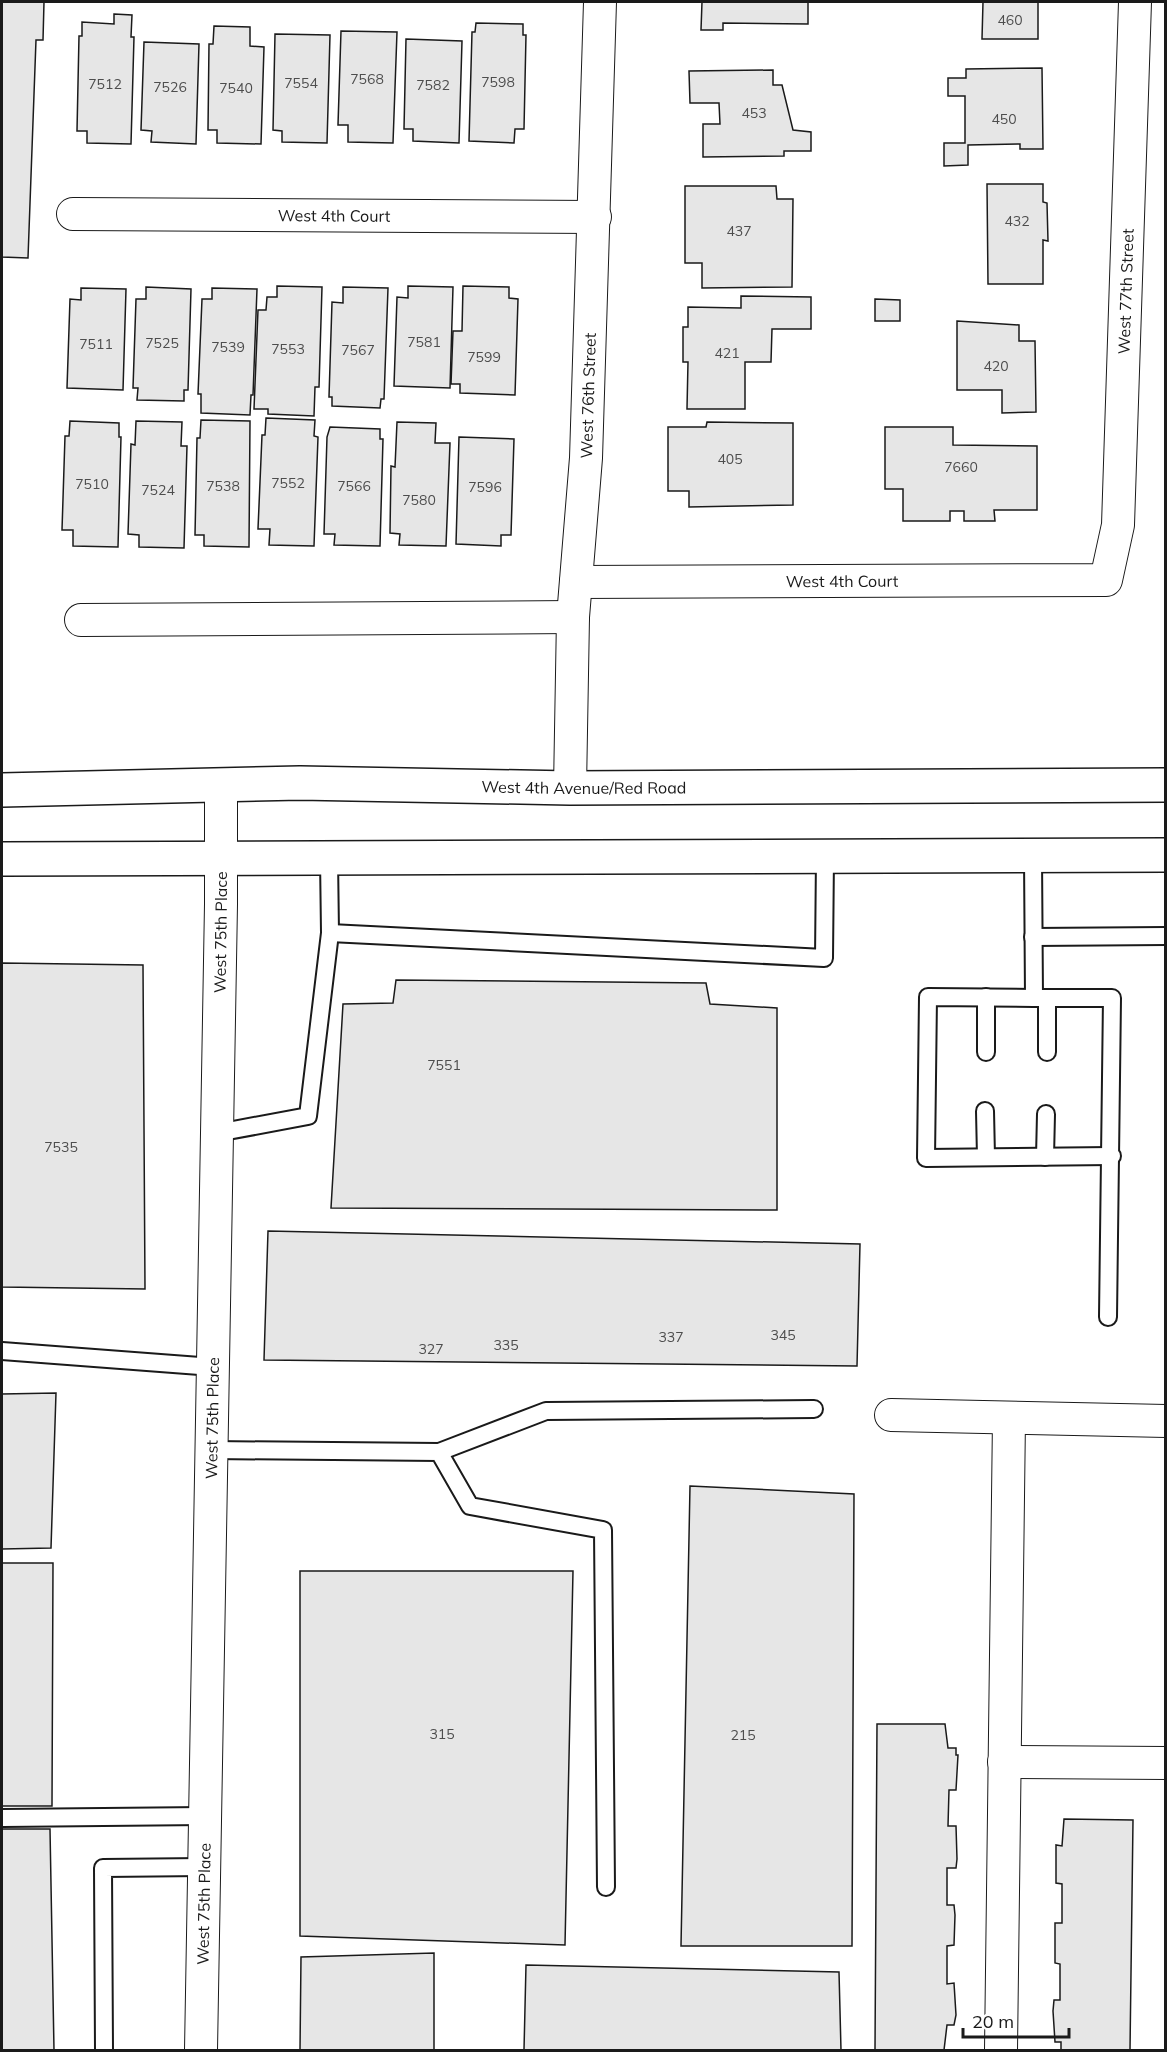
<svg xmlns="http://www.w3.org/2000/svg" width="1167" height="2052" viewBox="0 0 1167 2052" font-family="Mulish,sans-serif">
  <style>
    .building { fill: #e6e6e6; stroke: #1a1a1a; stroke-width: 1.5 }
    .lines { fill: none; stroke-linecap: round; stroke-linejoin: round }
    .service-casing { stroke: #1a1a1a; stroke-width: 20 }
    .minor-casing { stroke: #1a1a1a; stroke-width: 34 }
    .primary-casing { stroke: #1a1a1a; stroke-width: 36 }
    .service { stroke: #fff; stroke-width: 16 }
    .minor { stroke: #fff; stroke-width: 32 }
    .primary { stroke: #fff; stroke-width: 33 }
    .labels { text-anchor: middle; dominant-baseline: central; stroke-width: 4.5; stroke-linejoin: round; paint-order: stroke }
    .number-label { font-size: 14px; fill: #4d4d4d }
    .street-label { font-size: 16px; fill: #1a1a1a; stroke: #fff }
  </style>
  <rect width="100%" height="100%" fill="#fff"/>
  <g class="building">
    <path d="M2,2h42l-1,38h-7l-8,218 -26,-1z"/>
    <path d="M702,2h106v22l-85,-1v7h-22z"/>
    <path d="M983,2h55v37h-56z"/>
    <path d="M114,14l18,1 -1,22h3l-3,107 -44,-1v-12h-10l2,-95h3v-14l32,2z"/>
    <path d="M476,23l47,1v11h3l-2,94h-9l-1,14 -45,-2 3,-109h3z"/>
    <path d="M214,26l36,1v19l14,1 -3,97 -44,-1v-13h-9l1,-86h4z"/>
    <path d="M341,31l56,1 -4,111 -45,-1v-17h-10z"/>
    <path d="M275,34l55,1 -3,108 -45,-1v-11l-9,-1z"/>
    <path d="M406,39l56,2 -3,102 -46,-2v-12h-9z"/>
    <path d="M144,42l55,2 -3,100 -45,-2 1,-11 -11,-1z"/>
    <path d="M1042,68l1,81h-23v-5l-52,1v20l-24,1v-23h21v-47h-17v-18h18v-9z"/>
    <path d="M773,70v15h9l11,45 18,2v19h-27v5l-81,1v-33h17l-1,-21h-29l-1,-32z"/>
    <path d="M987,184h56v18l4,1 1,38 -5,-1v44h-55z"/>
    <path d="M685,186h91l1,13h16l-1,88 -90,1v-25h-17z"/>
    <path d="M277,286l45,1 -3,100h-4l-1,29 -46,-2v-5h-14l4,-99h8l1,-13h10z"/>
    <path d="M408,286l45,1 -3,101 -56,-2 3,-89 11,1z"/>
    <path d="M463,286l46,1v11l9,1 -3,96 -55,-2v-9h-9l2,-53h9z"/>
    <path d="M146,287l45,2 -3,101h-4v11l-47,-1 1,-12h-5l3,-89h10z"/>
    <path d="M343,287l45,1 -4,111h-3l-1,9 -48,-2v-9h-3l3,-95 11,1z"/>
    <path d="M81,288l45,1 -3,101 -56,-2 3,-89 11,1z"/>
    <path d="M212,288l45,1 -4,106h-2l-1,20 -49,-2v-19h-3l4,-95h10z"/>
    <path d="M741,296l70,1v32h-39l-1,33h-26v47h-58l1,-47h-5v-35h5v-20l53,1z"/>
    <path d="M875,299l25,1v21h-25z"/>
    <path d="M957,321l62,4v16h16l1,71 -34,1v-23h-45z"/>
    <path d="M266,418l49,2 -1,16 4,1 -4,109 -45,-1 1,-16h-12l4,-94h3z"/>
    <path d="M201,420l49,1 -1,126 -45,-1v-11h-9l2,-97h3z"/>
    <path d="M70,421l49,2v14h2l-3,110 -45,-1v-16h-11l3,-94h4z"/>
    <path d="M136,421l46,1 -1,24h6l-3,102 -45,-1v-12l-11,-1 3,-90 4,1z"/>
    <path d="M397,422l39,1 -1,20h15l-4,103 -47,-1 1,-11 -10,-1 1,-67 4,1z"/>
    <path d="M707,422l86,1v82l-104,2v-16h-21v-64h38z"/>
    <path d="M330,427l50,2v10h3l-3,107 -46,-1 1,-11h-11l3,-97z"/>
    <path d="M885,427h68v18l84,1v64h-43l1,11h-31v-10h-14v10h-47v-32h-18z"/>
    <path d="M459,437l55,2 -3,96h-10v11l-45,-2z"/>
    <path d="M2,963l141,2 2,324 -143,-2z"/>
    <path d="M396,980l310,3 4,21 67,4v202l-446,-2 12,-204 50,-1z"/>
    <path d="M268,1231l592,13 -3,122 -593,-6z"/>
    <path d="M56,1393l-5,155 -49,1v-155z"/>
    <path d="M690,1486l164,8 -2,452h-171z"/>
    <path d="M2,1563h51l-1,243h-50z"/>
    <path d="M300,1571h273l-8,374 -265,-9z"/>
    <path d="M877,1724h68l3,24h8v7h2l-2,35h-7l-1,36h8l1,33 -1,9h-9v37h7l1,10 -1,30 -7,1v38l7,-1 2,32 -2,10h-7l-3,25h-69z"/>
    <path d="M1064,1819l69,1 -3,230h-69v-8h-6l-2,-31 1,-11h6v-36l-5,-1v-40h7v-39l-6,-1v-38l6,1z"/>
    <path d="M2,1829h48l4,221h-52z"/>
    <path d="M434,1953v97h-134l1,-93z"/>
    <path d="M526,1965l313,7 2,78h-317z"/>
  </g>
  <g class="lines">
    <defs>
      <g id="service">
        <path d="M1033,856l1,142h78l-4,319"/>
        <path d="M330,933l494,25 1,-102"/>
        <path d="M1033,937l133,-1"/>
        <path d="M1034,998l-106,-1 -2,161 186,-2"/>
        <path d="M986,1052v-55"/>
        <path d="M1047,1052v-54"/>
        <path d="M985,1111l1,46"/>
        <path d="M217,1133l91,-17 22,-183 -1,-75"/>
        <path d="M1045,1157l1,-43"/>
        <path d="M2,1351l211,16"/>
        <path d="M212,1450l227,2 31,54 133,24 3,357"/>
        <path d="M439,1452l107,-41 268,-2"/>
        <path d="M2,1818l203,-2"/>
        <path d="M104,2050l-1,-182 101,-1"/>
      </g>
      <g id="minor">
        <path id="s1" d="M73,214l522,3"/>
        <path id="s2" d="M576,582l530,-2 12,-55 17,-523"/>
        <path d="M81,620l492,-3"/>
        <path id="s3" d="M570,788l3,-171 13,-159 14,-456"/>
        <path d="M891,1415l275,6"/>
        <path d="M1004,1762l162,1"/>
        <path id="s4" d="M201,2050l20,-1146v-118"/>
        <path d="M1001,2050l8,-632"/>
      </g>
      <g id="primary">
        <path id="s5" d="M2,790l298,-7 270,5 596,-3"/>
        <path d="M2,859l1164,-4"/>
      </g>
    </defs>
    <use href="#service" class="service-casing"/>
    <use href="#minor" class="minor-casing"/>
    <use href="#primary" class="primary-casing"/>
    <use href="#service" class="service"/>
    <use href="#minor" class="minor"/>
    <use href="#primary" class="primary"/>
  </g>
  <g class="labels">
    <g class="number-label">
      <text x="1010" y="20">460</text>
      <text x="367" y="79">7568</text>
      <text x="498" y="82">7598</text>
      <text x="301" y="83">7554</text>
      <text x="105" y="84">7512</text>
      <text x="433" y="85">7582</text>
      <text x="170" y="87">7526</text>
      <text x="236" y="88">7540</text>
      <text x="754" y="113">453</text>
      <text x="1004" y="119">450</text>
      <text x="1017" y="221">432</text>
      <text x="739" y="231">437</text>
      <text x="424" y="342">7581</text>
      <text x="162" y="343">7525</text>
      <text x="96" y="344">7511</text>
      <text x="228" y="347">7539</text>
      <text x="288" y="349">7553</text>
      <text x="358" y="350">7567</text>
      <text x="727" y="353">421</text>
      <text x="484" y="357">7599</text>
      <text x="996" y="366">420</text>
      <text x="730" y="459">405</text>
      <text x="961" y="467">7660</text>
      <text x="288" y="483">7552</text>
      <text x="92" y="484">7510</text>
      <text x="223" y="486">7538</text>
      <text x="354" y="486">7566</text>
      <text x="485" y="487">7596</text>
      <text x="158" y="490">7524</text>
      <text x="419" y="500">7580</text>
      <text x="444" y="1065">7551</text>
      <text x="61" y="1147">7535</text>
      <text x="783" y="1335">345</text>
      <text x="671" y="1337">337</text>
      <text x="506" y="1345">335</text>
      <text x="431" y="1349">327</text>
      <text x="442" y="1734">315</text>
      <text x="743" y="1735">215</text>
    </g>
    <g class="street-label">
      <text stroke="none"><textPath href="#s1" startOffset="261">West 4th Court</textPath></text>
      <text stroke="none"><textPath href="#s2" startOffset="820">West 77th Street</textPath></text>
      <text stroke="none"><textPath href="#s3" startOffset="393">West 76th Street</textPath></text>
      <text stroke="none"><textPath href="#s2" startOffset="266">West 4th Court</textPath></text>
      <text stroke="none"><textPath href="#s5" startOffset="582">West 4th Avenue/Red Road</textPath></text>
      <text stroke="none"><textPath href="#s4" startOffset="1118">West 75th Place</textPath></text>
      <text stroke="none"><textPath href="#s4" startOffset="632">West 75th Place</textPath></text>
      <text stroke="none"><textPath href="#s4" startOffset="146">West 75th Place</textPath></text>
    </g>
  </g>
  <rect width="1167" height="2052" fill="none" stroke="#1a1a1a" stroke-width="6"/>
  <path d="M963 2028v9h106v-9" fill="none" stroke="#1a1a1a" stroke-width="3"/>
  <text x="972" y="2028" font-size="18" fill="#1a1a1a" stroke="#ffffff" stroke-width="4.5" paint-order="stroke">20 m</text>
</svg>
